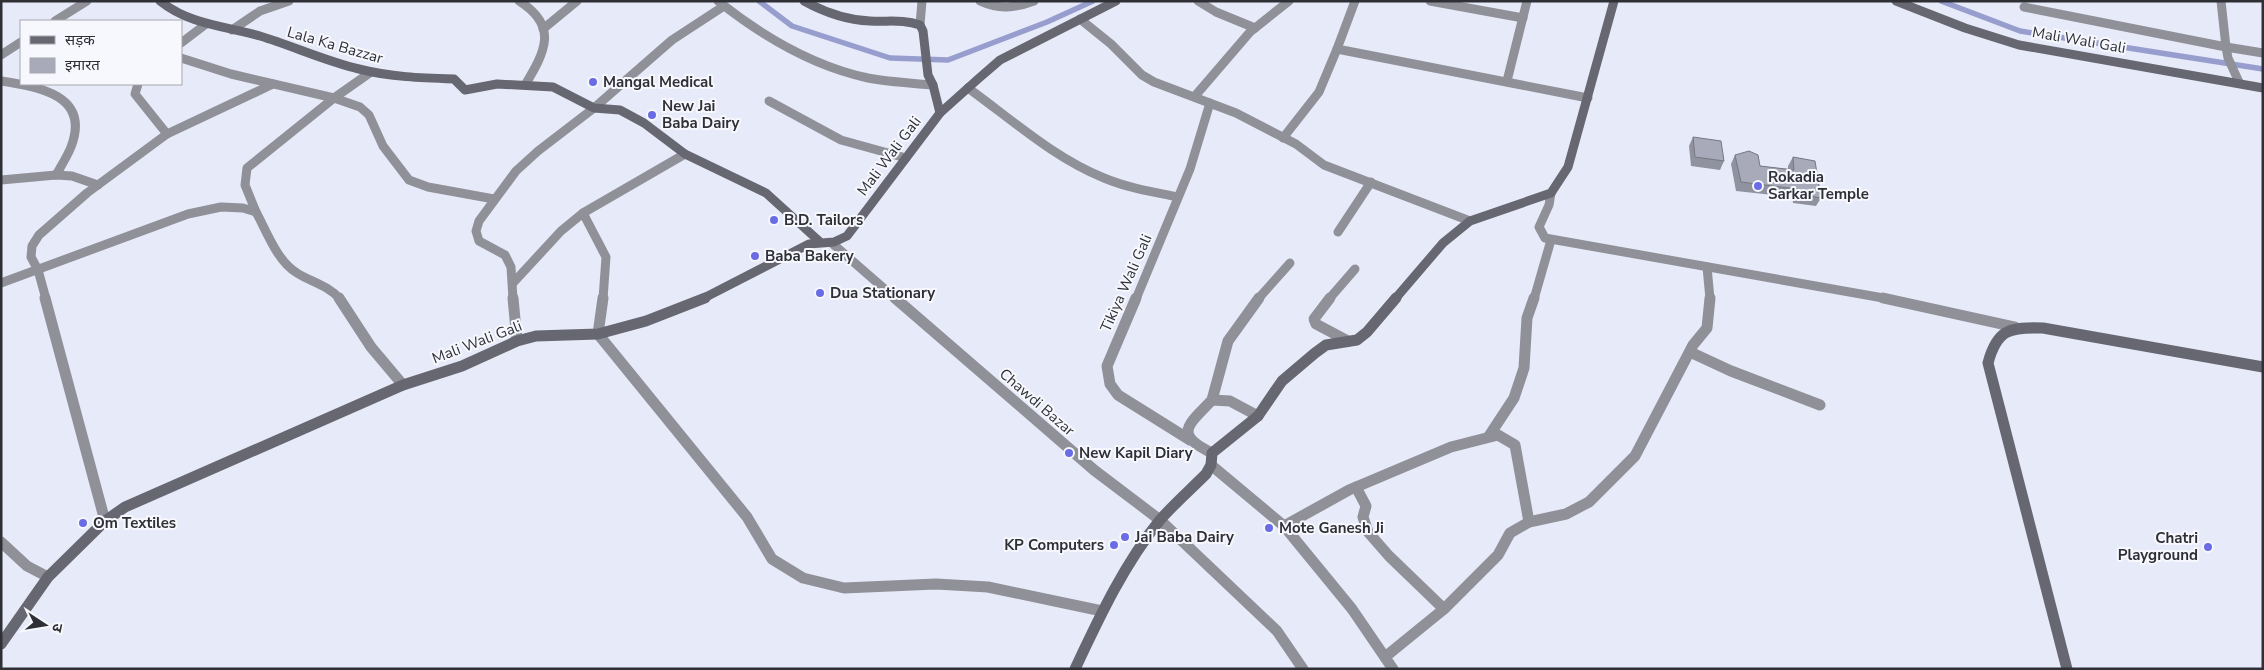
<svg xmlns="http://www.w3.org/2000/svg" width="2264" height="670" viewBox="0 0 2264 670" font-family="'Nunito Sans','Noto Sans Devanagari',sans-serif">
  <style>
    .lines { fill: none; stroke-linecap: round; stroke-linejoin: round }
    .stream { stroke: #979ece; stroke-width: 5.5 }
    .street-far1 { stroke: #909198; stroke-width: 9 }
    .street { stroke: #909198; stroke-width: 11 }
    .secondary-far1 { stroke: #666770; stroke-width: 9 }
    .secondary { stroke: #666770; stroke-width: 11 }
    .wall { fill: #90929f }
    .building { fill: #a8aab9; stroke: #767782 }
    .poi-dot { fill: #6a6ce5; stroke: #f7f8fe; stroke-width: 2 }
    .labels { text-anchor: middle; dominant-baseline: central; stroke-width: 4; stroke-linejoin: round; paint-order: stroke }
    .street-label { font-size: 15px; fill: #2f3036; stroke: #f7f8fe }
    .poi-label { font-size: 15px; font-weight: bold; fill: #2f3036; stroke: #f7f8fe; text-anchor: start }
  </style>
  <rect width="100%" height="100%" fill="#e7eaf9"/>
  <g class="lines">
    <g class="stream">
      <path d="M759,1l33,25 98,32 58,2 99,-38 46,-21"/>
      <path d="M1941,1l79,30 243,38"/>
    </g>
    <g class="street-far1">
      <path d="M519,1c40,25 26,51 6,84"/>
      <path d="M718,1c44,35 94,65 150,77 21,4 43,5 65,7"/>
      <path d="M980,1c19,9 35,7 54,0"/>
      <path d="M1198,1l18,11 39,16"/>
      <path d="M1355,1l-18,48 251,49"/>
      <path d="M1430,1l93,17"/>
      <path d="M2024,7l202,40 -5,-46"/>
      <path d="M1080,19l31,25 31,31 12,7 82,31 60,31 28,21 146,56"/>
      <path d="M55,21l32,-20"/>
      <path d="M920,25l2,-24"/>
      <path d="M543,29l34,-28"/>
      <path d="M232,30l28,-19 29,-10"/>
      <path d="M181,43l25,-19"/>
      <path d="M1,55l20,-13"/>
      <path d="M181,58l50,16 103,24 26,9 9,8 14,31 26,34 19,7 66,12"/>
      <path d="M1,81c38,6 90,14 70,66 -4,10 -10,19 -15,28"/>
      <path d="M1507,81l20,-80"/>
      <path d="M2239,82l-11,-24 -2,-11 37,6"/>
      <path d="M138,84l-3,10 32,40"/>
      <path d="M968,88c43,31 86,70 136,90 24,10 49,14 74,19"/>
      <path d="M1195,96l55,-64 39,-31"/>
      <path d="M769,101l72,39 65,18"/>
      <path d="M1283,138l36,-46 18,-43"/>
      <path d="M1,180l55,-5 16,1 26,9"/>
      <path d="M1551,193l-2,12 -10,22 6,11 344,61"/>
      <path d="M256,212l-11,-27 2,-17 87,-70 37,-26"/>
      <path d="M583,213l23,44 -3,42"/>
      <path d="M1338,232l33,-50"/>
      <path d="M833,244l63,55"/>
      <path d="M1707,267l3,32"/>
      <path d="M1,283l187,-69 33,-7 22,1 13,4c11,20 21,49 41,61 14,9 31,12 43,26"/>
      <path d="M513,283l48,-52 22,-18 102,-59"/>
      <path d="M46,299l-8,-29 -7,-13 1,-11 7,-11 48,-42 80,-59 106,-50"/>
      <path d="M513,299l-2,-32 -6,-12 -26,-14 -3,-10 3,-10 37,-50 22,-20 56,-43 78,-68 52,-34"/>
      <path d="M1136,299l54,-130 20,-66"/>
      <path d="M1258,299l32,-36"/>
      <path d="M1329,299l26,-30"/>
      <path d="M1534,299l17,-59"/>
    </g>
    <g class="street">
      <path d="M45,298l60,223"/>
      <path d="M339,298l32,49 32,38"/>
      <path d="M513,298l4,43"/>
      <path d="M603,298l-5,36 149,183 25,42 31,19 41,10 92,-4 52,3 114,24"/>
      <path d="M895,298l199,172 66,50 117,111 26,38"/>
      <path d="M1136,298l-29,68 3,18 8,11 72,45"/>
      <path d="M1330,298l-16,21 2,5 32,17"/>
      <path d="M1883,298l132,29"/>
      <path d="M1690,352l41,19 89,34"/>
      <path d="M1212,400l16,-59 31,-43"/>
      <path d="M1489,436l25,-38 10,-30 3,-50 7,-20"/>
      <path d="M1212,453c-39,-19 -24,-28 0,-53l18,1 28,15"/>
      <path d="M1211,465l73,61 68,83 41,60"/>
      <path d="M1356,487l10,19 -3,11 5,15 21,24 55,53"/>
      <path d="M1284,526l65,-36 102,-43 47,-12 17,10 14,77"/>
      <path d="M1,542l26,24 21,11"/>
      <path d="M1385,657l59,-48 54,-54 12,-22 19,-11 37,-8 23,-12 46,-46 58,-111 14,-17 3,-30"/>
    </g>
    <g class="secondary-far1">
      <path d="M160,1c30,24 65,25 100,35 33,10 65,25 99,33 31,8 63,9 95,10l11,11 32,-6 56,3 41,21 26,2 24,13 41,31 81,39 53,48"/>
      <path d="M804,1c20,11 43,19 66,20 18,1 33,-2 50,4l3,6 5,44 5,10 7,28"/>
      <path d="M1896,1l69,27 54,17 244,43"/>
      <path d="M702,299l107,-55 25,-2 13,-6 93,-123 38,-34 22,-19 116,-59"/>
      <path d="M1395,299l48,-56 27,-22 81,-28 17,-26 46,-166"/>
    </g>
    <g class="secondary">
      <path d="M1,644l47,-67 57,-56 20,-14 278,-122 59,-19 55,-25 19,-5 62,-2 48,-13 59,-23"/>
      <path d="M1075,669c24,-51 49,-105 85,-149 14,-16 31,-31 46,-46l5,-9 1,-12 46,-37 24,-35 33,-28 11,-8 31,-5 10,-8 29,-34"/>
      <path d="M2067,669l-79,-306c9,-34 22,-36 55,-35l220,39"/>
    </g>
  </g>
  <g class="wall">
    <path d="M1693,137l31,24 -4,9 -29,-4 -2,-20z"/>
    <path d="M1735,155l25,11 28,3v-3l5,-9 28,41 -5,8 -23,-3 -1,-6 -56,-6 -5,-27z"/>
  </g>
  <g class="building">
    <path d="M1693,137l28,4 3,20 -29,-4z"/>
    <path d="M1749,151l9,4 2,11 34,4 -1,-13 22,4 6,37 -23,-4 -1,-5 -56,-7 -6,-27z"/>
  </g>
  <g class="poi-dot">
    <circle cx="593" cy="82" r="5"/>
    <circle cx="652" cy="115" r="5"/>
    <circle cx="1758" cy="186" r="5"/>
    <circle cx="774" cy="220" r="5"/>
    <circle cx="755" cy="256" r="5"/>
    <circle cx="820" cy="293" r="5"/>
    <circle cx="1069" cy="453" r="5"/>
    <circle cx="83" cy="523" r="5"/>
    <circle cx="1269" cy="528" r="5"/>
    <circle cx="1125" cy="537" r="5"/>
    <circle cx="1114" cy="545" r="5"/>
    <circle cx="2208" cy="547" r="5"/>
  </g>
  <g class="labels">
    <g class="street-label">
      <text transform="translate(2079 40) rotate(10)">Mali Wali Gali</text>
      <text transform="translate(335 45) rotate(16)">Lala Ka Bazzar</text>
      <text transform="translate(889 156) rotate(-53)">Mali Wali Gali</text>
      <text transform="translate(1126 283) rotate(-66)">Tikiya Wali Gali</text>
      <text transform="translate(477 342) rotate(-21)">Mali Wali Gali</text>
      <text transform="translate(1037 402) rotate(41)">Chawdi Bazar</text>
    </g>
    <g class="poi-label">
      <text x="603" y="82">Mangal Medical</text>
      <text x="662" y="106">New Jai<tspan x="662" dy="17">Baba Dairy</tspan></text>
      <text x="1768" y="177">Rokadia<tspan x="1768" dy="17">Sarkar Temple</tspan></text>
      <text x="784" y="220">B.D. Tailors</text>
      <text x="765" y="256">Baba Bakery</text>
      <text x="830" y="293">Dua Stationary</text>
      <text x="1079" y="453">New Kapil Diary</text>
      <text x="93" y="523">Om Textiles</text>
      <text x="1279" y="528">Mote Ganesh Ji</text>
      <text x="1135" y="537">Jai Baba Dairy</text>
      <text x="2198" y="538" text-anchor="end">Chatri<tspan x="2198" dy="17">Playground</tspan></text>
      <text x="1104" y="545" text-anchor="end">KP Computers</text>
    </g>
  </g>
  <rect width="2264" height="670" fill="none" stroke="#2f3036" stroke-width="5"/>
  <rect x="20" y="20" width="162" height="65" fill="#f7f8fe" stroke="#a7a8ae"/>
  <rect x="30" y="36" width="25" height="8" fill="#666770" stroke="#a7a8ae"/>
  <text x="65" y="45" font-size="15" fill="#2f3036">सड़क</text>
  <rect x="30" y="58" width="25" height="15" fill="#a8aab9" stroke="#a7a8ae"/>
  <text x="65" y="70" font-size="15" fill="#2f3036">इमारत</text>
  <g transform="translate(45 625) rotate(102)" stroke="#f7f8fe" stroke-width="4" paint-order="stroke">
  <path d="M0-4L9 19L0 12L-9 19Z" fill="#2f3036"/>
  <text y="-8" font-size="14" font-weight="bold" text-anchor="middle" fill="#2f3036">उ</text>
  </g>
</svg>
